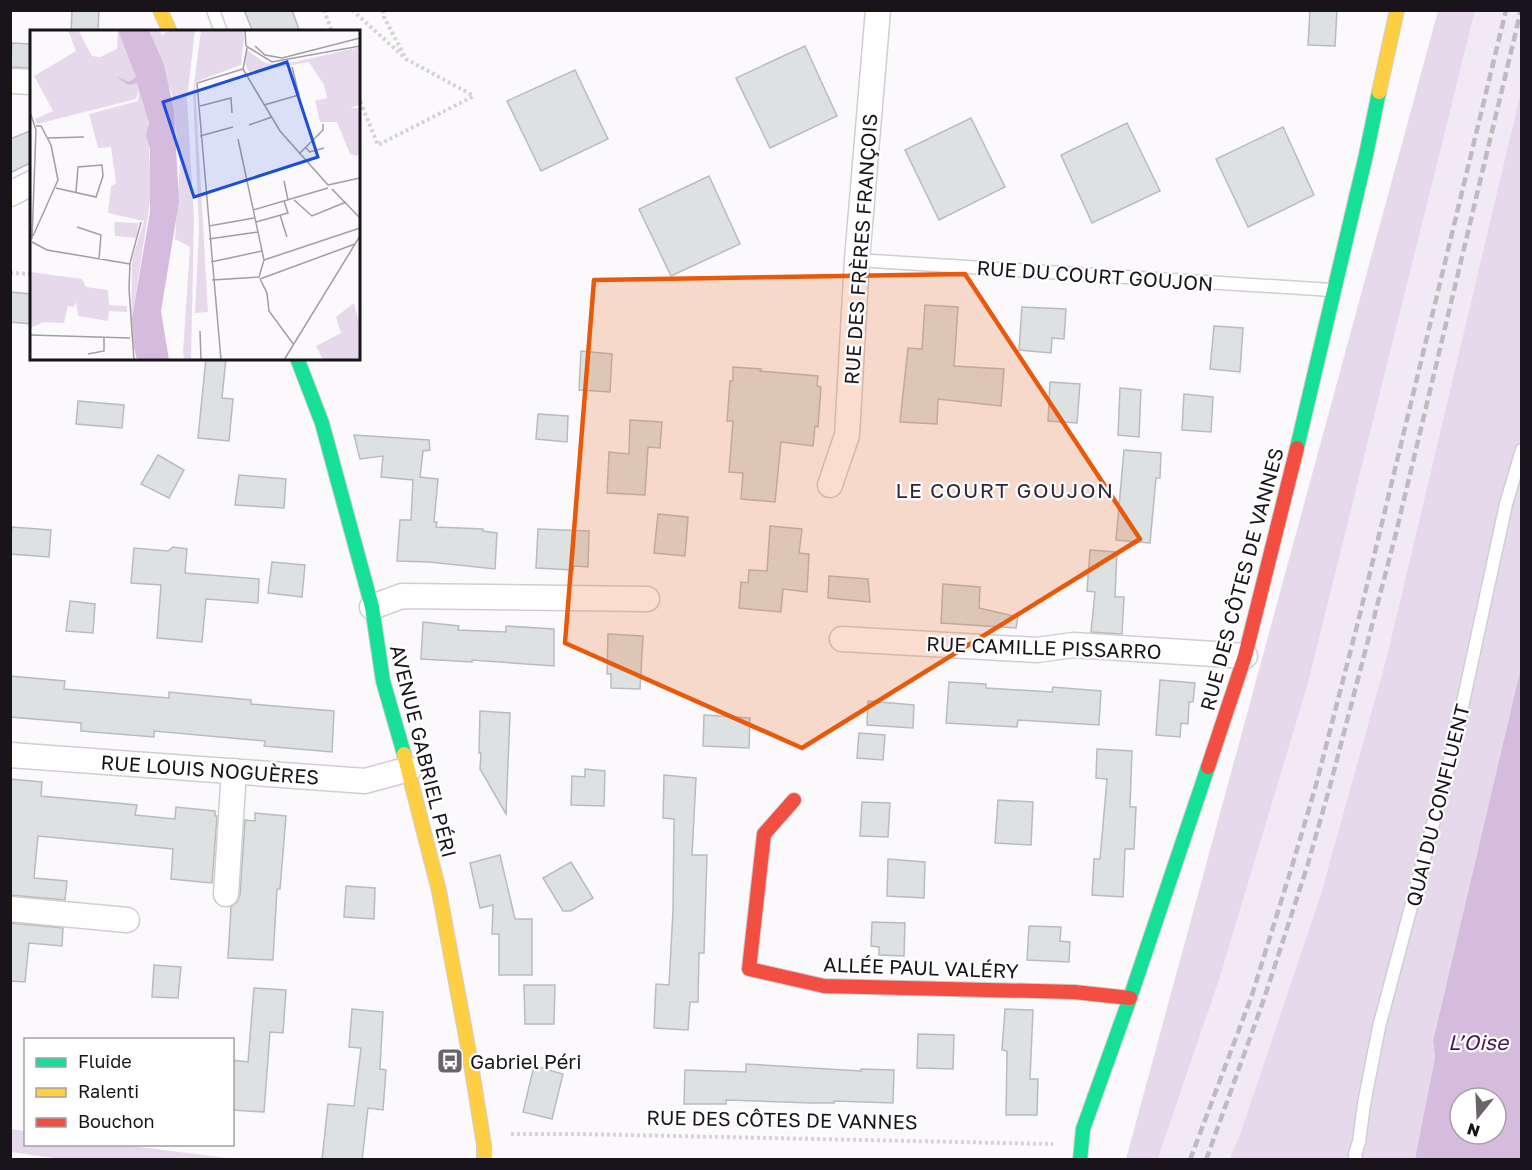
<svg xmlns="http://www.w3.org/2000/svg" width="1532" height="1170" viewBox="0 0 1532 1170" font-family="'Golos Text',sans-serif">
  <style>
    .built { fill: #f1eaf4 }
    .green { fill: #e6d9eb }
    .water { fill: #d5bcde; fill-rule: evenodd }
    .building { fill: #dde1e2; stroke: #b9bcbd; stroke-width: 1.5 }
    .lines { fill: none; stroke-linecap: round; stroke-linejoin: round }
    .lane-casing { stroke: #d1ced3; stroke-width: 15 }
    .street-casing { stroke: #d1ced3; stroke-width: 27 }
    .fast-casing { stroke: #d1ced3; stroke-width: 16 }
    .slow-casing { stroke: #d1ced3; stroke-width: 16 }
    .jam-casing { stroke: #d1ced3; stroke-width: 16 }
    .path { stroke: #d5d4d5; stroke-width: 4; stroke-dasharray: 3 3; stroke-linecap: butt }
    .lane { stroke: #fffeff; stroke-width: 12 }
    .street { stroke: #fffeff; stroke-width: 24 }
    .fast { stroke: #16e098; stroke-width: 14 }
    .slow { stroke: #ffcf43; stroke-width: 14 }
    .jam { stroke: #f24e42; stroke-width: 14 }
    .rail { stroke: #bdbcbd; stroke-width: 4.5; stroke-dasharray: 9 4.5; stroke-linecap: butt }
    .marked { fill: #e8590c; fill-opacity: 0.2; stroke: #e8590c; stroke-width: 4.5; stroke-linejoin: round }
    .labels { text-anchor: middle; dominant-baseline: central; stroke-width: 4.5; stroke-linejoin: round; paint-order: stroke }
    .street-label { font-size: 20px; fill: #19141b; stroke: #fff }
    .poi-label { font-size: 20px; fill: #19141b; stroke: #fff; text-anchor: start }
    .neighbourhood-label { font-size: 21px; letter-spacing: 1.5px; fill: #302534; stroke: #fff }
    .water-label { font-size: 21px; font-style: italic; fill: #451a53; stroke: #fff }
    .inset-road { fill: none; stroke: #a19da3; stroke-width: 1.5 }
    .view { fill: #1d4ed8; fill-opacity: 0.15; stroke: #1d4ed8; stroke-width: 3 }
    .inset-edge { fill: none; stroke: #19141b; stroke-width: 3 }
  </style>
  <rect width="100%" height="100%" fill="#fcf9fd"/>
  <path class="built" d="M1475,11h46v80l-134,565 -67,241 -80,237 -11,25 -71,1 62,-183 87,-290z"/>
  <g class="green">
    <path d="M1438,11h37l-168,676 -87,290 -62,182h-32z"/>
    <path d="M1521,91v576l-88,374 2,16 -20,102 -186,1 11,-26 80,-237 67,-241z"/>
    <path d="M11,1129l14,2 1,13 97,1 113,14 -168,1 -57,-8z"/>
  </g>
  <path class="water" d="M1521,667v492h-106l20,-102 -2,-16zM1460,1098h36v36h-36z"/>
  <g class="building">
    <path d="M72,10h27l-1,22h-27z"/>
    <path d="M244,10h48l8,22h-47z"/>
    <path d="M1310,10h27l-2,36 -27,-1z"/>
    <path d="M12,43l20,1v24l-21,-1z"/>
    <path d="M805,46l32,70 -67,32 -34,-70z"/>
    <path d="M575,70l33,69 -67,32 -34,-70z"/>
    <path d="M971,118l34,69 -66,33 -34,-70z"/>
    <path d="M1127,123l33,68 -68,32 -31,-68z"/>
    <path d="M1283,127l31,68 -66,32 -32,-68z"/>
    <path d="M32,130v32l-22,11v-34z"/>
    <path d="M709,176l31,68 -69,32 -32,-67z"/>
    <path d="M10,292l22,2v30l-22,-2z"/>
    <path d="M925,305l33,2 -4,59 50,3 -3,37 -63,-7 -1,25 -37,-2 8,-74 14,1z"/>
    <path d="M1022,307l44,2 -2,30 -12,-1 -1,15 -32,-3z"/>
    <path d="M1214,326l29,2 -3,44 -30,-3z"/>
    <path d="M581,351l31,3 -2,38 -31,-2z"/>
    <path d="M206,358h20l-4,40 11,1 -4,42 -31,-3z"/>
    <path d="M733,367l28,2 -1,2 58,5 -1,10 4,1 -3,40 -3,-1 -2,20 -32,-4 -6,60 -34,-3 2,-26 -14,-1 4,-51h-6l3,-40h3z"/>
    <path d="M1050,382l30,2 -3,39 -29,-2z"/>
    <path d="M1120,388l21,2 -2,47 -21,-2z"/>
    <path d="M1184,394l29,3 -2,35 -29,-2z"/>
    <path d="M78,401l46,4 -2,23 -46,-4z"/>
    <path d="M538,414l30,2 -1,26 -31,-3z"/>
    <path d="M630,420l32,2 -2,26 -12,-1 -3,48 -38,-2 2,-41 20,2z"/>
    <path d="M354,435l75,5 1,10 -7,1 -3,26 18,2 -4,43h3l-1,5 47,2v2l14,2 -2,36 -66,-7 -32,-1 3,-41h11l2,-40 -32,-3 2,-21 -23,3z"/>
    <path d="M1124,450l37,3 -1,25h-4l-6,65 -34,-3z"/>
    <path d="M158,455l26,15 -15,28 -28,-14z"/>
    <path d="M239,475l47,4 -2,29 -49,-3z"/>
    <path d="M658,514l30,3 -3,39 -31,-3z"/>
    <path d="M770,526l32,3 -3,24 10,1 -2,38 -24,-3 -2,23 -42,-4 2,-26 7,1 1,-13 18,1z"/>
    <path d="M12,527l39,3 -2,27 -39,-3z"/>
    <path d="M538,529l51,2 -1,36 -14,-1 -1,4 -37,-2z"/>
    <path d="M173,547l14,2 -2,24 74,6 -1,24 -52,-4 -4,43 -45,-4 4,-53 -30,-2 3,-35 34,3z"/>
    <path d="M1090,550l27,2 -2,45h9l-2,37 -31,-2 4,-40 -8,-1z"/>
    <path d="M272,562l33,3 -3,32 -34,-4z"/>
    <path d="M829,576l39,3 2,23 -42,-4z"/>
    <path d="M943,584l37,3 -1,21 39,9 -2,11 -75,-5z"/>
    <path d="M70,601l25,3 -2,29 -27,-2z"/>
    <path d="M423,622l36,4 -1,4 48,2v-6l48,3v37l-82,-6v2l-51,-3z"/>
    <path d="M608,634l35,2 -3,53 -29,-1v-14h-4z"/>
    <path d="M10,676l55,5 -1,8 105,9v-6l82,8v4l83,7 -2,41 -68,-6 1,-5 -111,-10v6l-73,-6v-8l-71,-6z"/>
    <path d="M1160,680l35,3 -2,19h-4l-1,22 -7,-1 -1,14 -24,-2z"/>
    <path d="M949,682l37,2v4l66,4 1,-5 48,4 -2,34 -81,-5 -1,7 -71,-4z"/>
    <path d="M868,701l46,4 -1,23 -46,-3z"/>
    <path d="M480,711l30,2 -4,101 -26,-45 1,-16h-2z"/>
    <path d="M704,715l46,3 -1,30 -46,-2z"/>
    <path d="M859,733l26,2 -2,25 -26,-2z"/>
    <path d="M1097,749l35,2 -2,56h6l-2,42h-9l-2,48 -31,-2 2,-36h6l7,-80 -11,-1z"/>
    <path d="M585,769l20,2 -1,35 -33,-1 1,-29 13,1z"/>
    <path d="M664,775l32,3 -4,77h15l-3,98h-5l-1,49h-8l-2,28 -34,-2 2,-44 13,1 4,-74 1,-92 -11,-1z"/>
    <path d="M10,779l32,3 -1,14 96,9 -2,10 40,4 1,-12 39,4v5h2l-5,67 -41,-4 2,-30 -135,-13 -4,42 33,3 -2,19 -55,-5z"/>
    <path d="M998,800l35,2 -2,43 -36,-2z"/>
    <path d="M862,802l28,1 -2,34 -28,-1z"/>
    <path d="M255,813l31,3 -6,73h-3l-4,71 -45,-2 3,-51 6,-5 3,-7 5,-75 10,1z"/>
    <path d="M500,855l15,64h17v56h-33v-41h-7l1,-29 -13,3 -10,-45z"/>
    <path d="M888,859l37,3 -1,36 -37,-2z"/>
    <path d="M571,862l22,36 -22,13h-8l-20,-33z"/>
    <path d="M346,886l29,2 -1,31 -30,-2z"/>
    <path d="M872,922l33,1 -1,33 -25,-1v-8l-8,-1z"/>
    <path d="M10,923l53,5 -1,18 -33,-3 -4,39 -15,-1z"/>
    <path d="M1029,926l32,1 -1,14 10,1 -1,20 -42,-2z"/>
    <path d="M154,965l27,2 -3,31 -26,-1z"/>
    <path d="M524,985h31l-1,39h-29z"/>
    <path d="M254,988l32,2 -3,43 -13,-1 -6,80 -32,-2v-50l16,2z"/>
    <path d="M352,1009l31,3 -3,57 6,1 -3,40 -15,-2 -6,52h-40l6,-56 26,2 7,-58 -12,-1z"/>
    <path d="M1005,1009l28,1 -3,69h8l-1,36h-31l1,-64 -5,-1z"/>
    <path d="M918,1034l36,1 -1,34 -36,-1z"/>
    <path d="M746,1064l115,7v-2l33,1 -1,33 -59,-2v2h-22l-86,-3v4h-42l1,-34 61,2z"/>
    <path d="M534,1066l29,8 -11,45 -29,-7z"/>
  </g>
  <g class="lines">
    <defs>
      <g id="lane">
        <path d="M213,10l8,22"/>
        <path d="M857,260l475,30"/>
        <path d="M1356,1160l-1,-6 4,-12 5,-38 15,-77 73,-274 54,-249 16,-54"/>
      </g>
      <g id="street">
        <path d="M10,81l22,1"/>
        <path d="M10,194l22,-11"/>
        <path d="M830,485l17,-50 10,-175 21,-250"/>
        <path d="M372,607l30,-11 245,3"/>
        <path d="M842,639l195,11 36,-5 172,11"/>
        <path d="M10,755l355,26 44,-12"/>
        <path d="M226,894l8,-123"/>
        <path d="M10,909l117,11"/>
      </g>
      <g id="fast">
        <path d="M297,358l25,65 50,184 11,74 21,73"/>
        <path d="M1297,448l69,-293 13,-63"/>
        <path d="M1080,1160l3,-31 47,-131 78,-231"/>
      </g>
      <g id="slow">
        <path d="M160,10l10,22"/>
        <path d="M1379,92l18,-82"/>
        <path d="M404,754l35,137 31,167 14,87v15"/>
      </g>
      <g id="jam">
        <path d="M1208,767l37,-111 52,-208"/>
        <path d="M794,800l-30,34 -15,135 75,17 250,6 56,6"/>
      </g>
    </defs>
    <use href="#lane" class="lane-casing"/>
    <use href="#street" class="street-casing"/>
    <use href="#fast" class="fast-casing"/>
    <use href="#slow" class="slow-casing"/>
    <use href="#jam" class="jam-casing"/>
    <g class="path">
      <path d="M324,10l8,22"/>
      <path d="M352,10l51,46"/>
      <path d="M383,10l1,7 22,42 68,37"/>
      <path d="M358,96l20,49 96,-49"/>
      <path d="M10,273l22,1"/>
      <path d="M511,1134h68l474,10"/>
    </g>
    <use href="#lane" class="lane"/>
    <use href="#street" class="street"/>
    <use href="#fast" class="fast"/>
    <use href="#slow" class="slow"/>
    <use href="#jam" class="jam"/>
    <g class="rail">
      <path d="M1190,1160l62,-165 41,-132 23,-78 43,-167 147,-608"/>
      <path d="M1206,1160l58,-161 43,-132 23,-81 65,-249 126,-527"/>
    </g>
  </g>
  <path class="marked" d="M965,274l175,265 -338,209 -237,-105 29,-363z"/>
  <defs>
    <symbol id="bus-square" viewBox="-11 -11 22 22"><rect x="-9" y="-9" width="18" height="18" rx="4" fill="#68646a" stroke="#fff"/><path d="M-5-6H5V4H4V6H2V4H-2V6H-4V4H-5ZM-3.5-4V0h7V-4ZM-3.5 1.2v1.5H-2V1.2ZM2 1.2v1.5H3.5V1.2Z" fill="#fff"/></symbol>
  </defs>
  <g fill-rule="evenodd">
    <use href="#bus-square" x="435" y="1046" width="30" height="30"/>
  </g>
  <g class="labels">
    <g class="street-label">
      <text transform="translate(860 249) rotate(-86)">RUE DES FRÈRES FRANÇOIS</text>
      <text transform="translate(1095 275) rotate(4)">RUE DU COURT GOUJON</text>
      <text transform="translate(1241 579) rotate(-75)">RUE DES CÔTES DE VANNES</text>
      <text transform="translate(1044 647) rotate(2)">RUE CAMILLE PISSARRO</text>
      <text transform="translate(424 751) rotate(76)">AVENUE GABRIEL PÉRI</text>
      <text transform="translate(210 769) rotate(4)">RUE LOUIS NOGUÈRES</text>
      <text transform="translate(1437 805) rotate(-76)">QUAI DU CONFLUENT</text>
      <text transform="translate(921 967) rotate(2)">ALLÉE PAUL VALÉRY</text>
      <text transform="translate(782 1119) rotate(1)">RUE DES CÔTES DE VANNES</text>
    </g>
    <g class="poi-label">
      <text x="470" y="1061">Gabriel Péri</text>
    </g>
    <g class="neighbourhood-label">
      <text x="1005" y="490">LE COURT GOUJON</text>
    </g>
    <g class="water-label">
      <text x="1478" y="1042">L’Oise</text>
    </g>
  </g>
  <g transform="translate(30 30)">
    <rect width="330" height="330" fill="#fcf9fd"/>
    <path d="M38,0h10l14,26 8,1 17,-8 1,-19 12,27 18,59 3,79 -19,123 5,42 -6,-27 1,-73 12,-39 -5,-1 -3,18 -21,-2 -1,-14 24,1 1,-3 -31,-7 3,-27 5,-3 -5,-36 -13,1 -9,-34 49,-13 1,-11 -3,9 -99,25 -2,-5 18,-8 -19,-35 42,-25zM129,0l3,5 7,-5h26l-8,68 7,121 -3,141h-7l-1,-8 7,-105 -15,-8 5,-76 -8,-68 -22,-64zM171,0h42l1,7 -3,28 -46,17 13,230 -13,1 4,-82 -6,-139zM330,17v58l-10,3h10v46l-4,2 -6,-2 -13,-32h-17l-5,-21 12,-3 -3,-13 -15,-23 -60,10 -4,-9 2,-13 18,13 16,2zM0,242l52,7 4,8 22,3 1,15 18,1v6l-18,-1 -1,10 -30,-5 -2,-14 -2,5 -6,-1 -4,17 -20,-1 -14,6zM324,273l6,24v33h-37l-7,-14 25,-13 -5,-16z" fill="#e6d9eb"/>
    <path d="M88,0h31l15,35 10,45 5,92 -18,109 8,49h-32l-3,-13 -2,-29 18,-106v-63l-4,-14 3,-12 -12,-40 -9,2 -12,-9 13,6 7,-5z" fill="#d5bcde"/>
    <path class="inset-road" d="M215,0l1,16 26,16 88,-16M225,16l10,9 17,3 78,-20M217,18l-4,21 16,27 21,35 48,54M234,75l35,-10 -7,-28M170,76l31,-8 1,15M0,82l6,18 -4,109M219,95l23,-8M170,106l33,-9M18,108l36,-1M276,118l4,4 14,-4M269,124l24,-24v-6M254,151l4,19M298,155l32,-7M26,158l40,9 7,-21 -1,-11 -24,2 -2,25M302,159l28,29M264,170l18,16 34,-14M223,180l75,-22M250,185l7,22M226,192l32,-9 -4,-12M179,196l45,-8M47,197l24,8 -2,24M3,206l25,-56 -7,-35 -10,-19h-5M179,209l49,-7M2,212l15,8 83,14M234,230l96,-32M181,232l51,-11M230,249l95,-35M230,249l7,14 2,18 25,34M182,250l47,-3 5,-17 -26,-121M170,301l1,29M0,305l100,3M58,324l16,-3v-13M104,330l-5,-71 1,-26 11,-41M191,330l-24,-277 46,-14M254,330l76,-124"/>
    <path class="view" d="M257,32l31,95 -124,40 -31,-95z"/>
    <rect width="330" height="330" class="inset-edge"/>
  </g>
  <rect width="1532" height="1170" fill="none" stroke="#19141b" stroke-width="24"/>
  <rect x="24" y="1038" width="210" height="108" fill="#ffffff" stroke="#a3a1a4" stroke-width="1.5"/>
  <rect x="36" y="1058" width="30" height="9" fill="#16e098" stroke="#a3a1a4" stroke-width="1.5"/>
  <text x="78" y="1068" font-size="18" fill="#19141b">Fluide</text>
  <rect x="36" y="1088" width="30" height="9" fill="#ffcf43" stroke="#a3a1a4" stroke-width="1.5"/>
  <text x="78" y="1098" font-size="18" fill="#19141b">Ralenti</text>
  <rect x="36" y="1118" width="30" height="9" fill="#f24e42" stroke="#a3a1a4" stroke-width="1.5"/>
  <text x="78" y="1128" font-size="18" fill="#19141b">Bouchon</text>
  <g transform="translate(1478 1116) rotate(198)"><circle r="28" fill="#ffffff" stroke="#a3a1a4" stroke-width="1.5"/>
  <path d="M0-4.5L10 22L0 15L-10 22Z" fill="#68646a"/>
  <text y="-9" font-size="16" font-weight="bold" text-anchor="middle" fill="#19141b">N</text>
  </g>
</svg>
